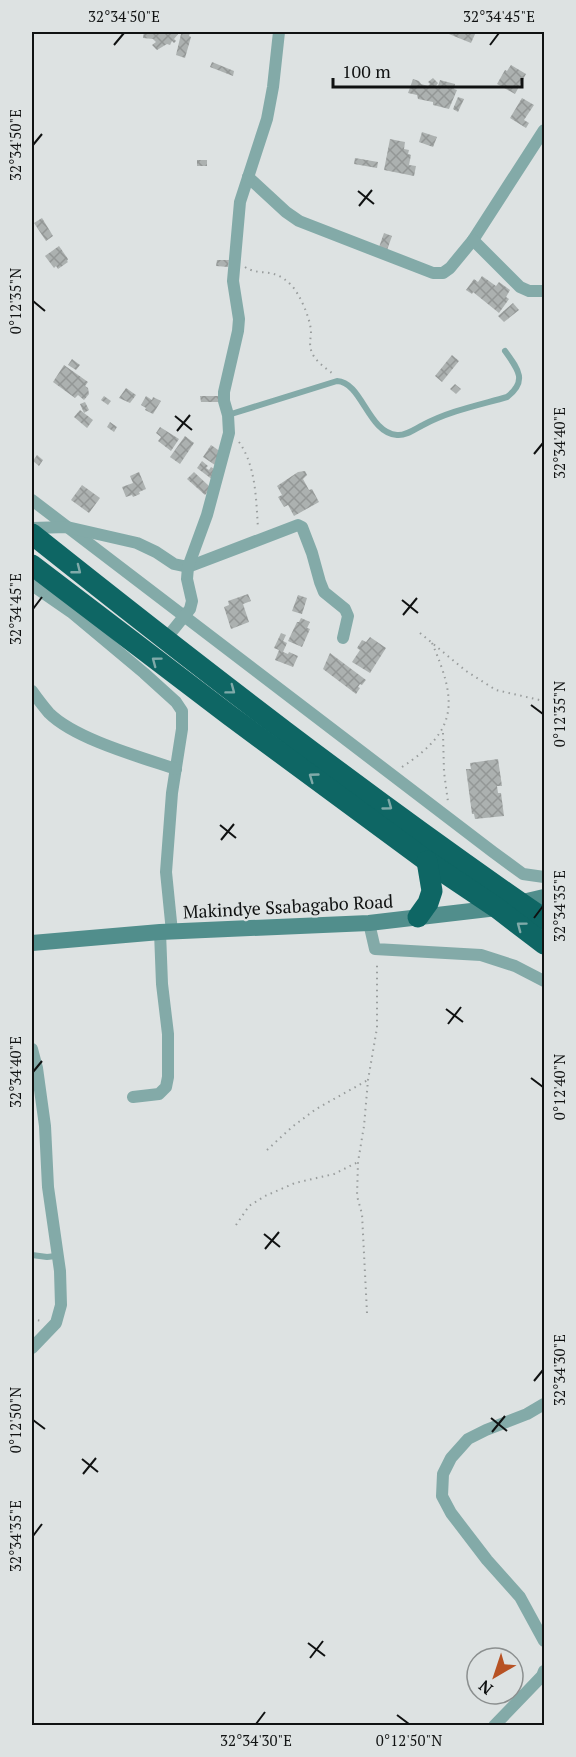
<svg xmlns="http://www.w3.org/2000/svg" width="576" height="1757" viewBox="0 0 576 1757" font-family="'PT Serif',serif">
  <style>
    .building { fill: url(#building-cross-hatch) }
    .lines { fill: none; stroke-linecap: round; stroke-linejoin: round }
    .path { stroke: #999d9d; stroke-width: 2; stroke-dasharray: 1.5 4.5; stroke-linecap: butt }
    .lane { stroke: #83aaa8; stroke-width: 6 }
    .street { stroke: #83aaa8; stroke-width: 12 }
    .secondary { stroke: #518e8c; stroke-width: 16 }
    .highway { stroke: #0e6664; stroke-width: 21 }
    .oneway { stroke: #80aaa9 }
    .ticks { fill: none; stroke: #101212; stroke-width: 2 }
    .labels { text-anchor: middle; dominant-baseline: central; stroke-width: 4.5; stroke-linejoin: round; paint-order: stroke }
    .street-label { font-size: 18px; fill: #101212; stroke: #dde2e2 }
    .neatline { fill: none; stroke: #101212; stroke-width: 2 }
    .ticks-label { font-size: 15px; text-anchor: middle; fill: #101212 }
  </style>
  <defs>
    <pattern id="building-cross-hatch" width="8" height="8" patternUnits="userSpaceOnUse" patternTransform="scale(1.5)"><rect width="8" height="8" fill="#acb1b0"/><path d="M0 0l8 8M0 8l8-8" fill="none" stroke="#939796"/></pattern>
  </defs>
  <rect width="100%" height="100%" fill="#dde2e2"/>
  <g class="building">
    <path d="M144,32h46l-1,4 2,1 -6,21 -9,-3 5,-21 -2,-1 -5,6 2,2 -2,2 -2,-2 -2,4 -3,-1 -10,6 -5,-5 4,-3 -3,-3 -10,-1z"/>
    <path d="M444,32h32l-5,11z"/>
    <path d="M212,62l22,9 -1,5 -23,-9z"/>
    <path d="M511,65l15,9 -11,20 -18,-10 8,-14 2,1z"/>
    <path d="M433,78l5,5 -2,3h2l2,-6 15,4 -1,5 3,1 -8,19 -16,-4v-3l-15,-3 -1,-4 -9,-2 5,-14 6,2 2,3 7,2 2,-2 -2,-2z"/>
    <path d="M458,97l6,2 -6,13 -5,-3z"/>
    <path d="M522,98l12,7 -10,15 5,3 -3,5 -16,-10z"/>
    <path d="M422,132l15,5 -4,10 -14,-5z"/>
    <path d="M390,139l15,3 -1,7 5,1 -1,4 3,1 -2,10 7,1 -2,10 -30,-6z"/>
    <path d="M355,158l23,4 -1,6 -23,-4z"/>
    <rect x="197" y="160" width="10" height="6"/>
    <path d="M42,218l11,18 -7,5 -12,-18z"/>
    <path d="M384,233l8,3 -6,17 -8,-3z"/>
    <path d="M59,246l9,13 -1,2 1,1 -10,7 -2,-3 -2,2 -9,-12z"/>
    <path d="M217,260h12l-1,7 -12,-1z"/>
    <path d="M482,276l14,10 3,-4 11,8 -4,7 3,2 -10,14 -26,-21 -1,2 -6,-4 8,-11 4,3z"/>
    <path d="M513,303l6,7 -15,12 -6,-6z"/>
    <path d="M452,355l7,6 -17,21 -7,-6z"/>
    <path d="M72,359l8,6 -4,5 -8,-5z"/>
    <path d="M64,365l24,17 -3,4 3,2 1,6 -5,6 -6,-5 -3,3 -22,-16z"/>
    <path d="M455,384l6,5 -5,5 -6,-5z"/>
    <path d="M126,388l10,7 -6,8 -11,-5z"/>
    <path d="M104,396l7,5 -3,4 -7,-5z"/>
    <path d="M146,396l6,4 1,-3 8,4 -8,13 -8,-4 1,-2 -5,-3z"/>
    <path d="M200,396h20v6h-19z"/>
    <path d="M85,402l4,8 -5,3 -4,-9z"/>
    <path d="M80,410l13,10 -6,8 -13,-11z"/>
    <path d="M110,422l7,5 -3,5 -7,-5z"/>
    <path d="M160,427l19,12 -8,12 -13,-10 3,-4 -5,-4z"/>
    <path d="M185,436l9,7 -14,21 -10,-7z"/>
    <path d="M211,445l10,7 -6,13 -12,-8z"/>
    <path d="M37,455l6,5 -4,6 -6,-5z"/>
    <path d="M202,461l6,5 -2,2 3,2 2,-3 5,3 -3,10 -16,-12z"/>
    <path d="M305,471l2,4 -4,4 6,11 3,-1 7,13 -25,14 -6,-11 -4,2 -6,-10 4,-2 -5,-9 21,-14z"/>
    <path d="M139,472l7,17 -7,3 1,2 -7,3 -1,-2 -6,2 -4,-10 11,-4 -3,-7z"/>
    <path d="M194,472l17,16 -6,7 -18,-16z"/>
    <path d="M82,485l18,13 -11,15 -18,-13z"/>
    <path d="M248,594l3,7 -8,3 6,18 -18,7 -7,-22 5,-2 -1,-4z"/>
    <path d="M298,595l9,3 -5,16 -10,-3z"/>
    <path d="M301,618l9,4 -3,6 3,1 -8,18 -14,-6 9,-19h2z"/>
    <path d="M281,633l5,2 -3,6 4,2 -4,9 5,2 1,-2 9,4 -5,11 -18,-7 4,-10 -5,-2z"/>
    <path d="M370,637l16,11 -16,25 -18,-11 8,-12 -3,-2 5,-8 4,2z"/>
    <path d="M330,653l36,27 -4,5 -2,-1 -2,3 2,1 -4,6 -33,-25z"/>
    <path d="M498,759l4,27h-5l1,7h3l3,23 -29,3 -1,-5h-2l-6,-45h5l-1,-6z"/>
  </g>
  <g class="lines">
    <g class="path">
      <path d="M245,267c15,10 28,-1 46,18 9,9 19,33 20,46 0,6 -2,13 0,19 2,9 14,18 21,23"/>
      <path d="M239,442c17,24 17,57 19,86"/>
      <path d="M420,633l46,38 30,19 48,11"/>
      <path d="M443,733l1,39 4,30"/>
      <path d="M402,767c57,-37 55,-66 30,-124"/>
      <path d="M267,1150l25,-23 24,-18 52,-29"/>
      <path d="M236,1225l13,-19 16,-10 30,-13 39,-9 24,-12"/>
      <path d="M367,1313l-5,-99 -5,-18 1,-34 6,-36 4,-46 9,-52v-66"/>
      <path d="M32,1319l10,2"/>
    </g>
    <g class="lane">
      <path d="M228,415l109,-34c25,1 31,52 60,54 9,1 18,-6 26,-10 26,-14 56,-20 84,-28 21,-16 11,-28 -2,-46"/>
      <path d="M32,1255l15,2 9,-1"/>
    </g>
    <g class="street">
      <path d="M248,177l38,35 13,9 134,52h10l7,-5 23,-28 71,-110"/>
      <path d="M473,240l47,47 9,4h15"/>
      <path d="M32,500l461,352 30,22 21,3"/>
      <path d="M32,528l35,-1 70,16 19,9 18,12 14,3 110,-42 4,2 10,26 8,29 4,10 21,17 3,7 -5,22"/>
      <path d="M32,585l39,27 73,61 32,29 6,9v18l-10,64 -6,79 6,60"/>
      <path d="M165,640l25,-31 2,-8 -5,-22 1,-12 19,-52 22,-82 -1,-18 -4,-14v-9l14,-61 1,-12 -6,-38 7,-79 27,-83 6,-32 6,-55"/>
      <path d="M32,691c5,7 11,15 17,22 26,26 91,44 127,56"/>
      <path d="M369,923l6,26 106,6 34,11 29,15"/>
      <path d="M32,1049l5,19 8,58 3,61 12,84 1,34 -5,18 -24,25"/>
      <path d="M133,1097l26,-3 7,-7 2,-10v-43l-6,-50 -2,-52"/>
      <path d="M544,1404l-17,10 -41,16 -18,9 -17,19 -8,16 -1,22 9,17 36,47 33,37 24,44"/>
      <path d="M494,1726l48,-50 2,-5"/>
    </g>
    <path class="secondary" d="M32,943l128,-11 209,-9 128,-15 47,-11"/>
    <g class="highway">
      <path d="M32,534c167,133 336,264 512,385"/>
      <path d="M32,565l197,150 198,146 70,47 47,36"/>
      <path d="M418,917l10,-14 4,-12 -5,-30"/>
    </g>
  </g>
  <defs><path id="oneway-chevron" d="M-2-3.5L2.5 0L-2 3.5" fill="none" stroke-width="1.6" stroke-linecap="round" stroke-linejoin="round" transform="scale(1.5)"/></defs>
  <g class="oneway">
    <use href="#oneway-chevron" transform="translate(77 570) rotate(38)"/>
    <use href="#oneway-chevron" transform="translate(156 661) rotate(-143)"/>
    <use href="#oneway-chevron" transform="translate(231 690) rotate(37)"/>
    <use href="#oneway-chevron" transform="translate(313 777) rotate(-144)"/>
    <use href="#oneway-chevron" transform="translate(388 806) rotate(36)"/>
    <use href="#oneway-chevron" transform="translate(521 926) rotate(-143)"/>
  </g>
  <path class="ticks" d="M114,45l10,-12M490,45l9,-12M33,145l9,-11M358,191l16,13M359,206l13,-16M33,301l12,10M175,416l17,14M177,431l13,-16M534,454l9,-11M402,600l16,13M33,609l9,-12M403,615l14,-17M531,705l12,9M220,825l16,13M221,840l13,-16M534,918l9,-12M446,1009l17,13M448,1024l13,-17M33,1072l9,-11M531,1078l12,9M264,1234l16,13M265,1249l14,-17M534,1381l9,-11M491,1418l16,13M33,1420l12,9M492,1432l13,-16M82,1459l16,13M83,1474l13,-16M33,1536l9,-12M308,1643l17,13M310,1658l13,-17M397,1715l12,9M256,1724l9,-12"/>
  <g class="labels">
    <g class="street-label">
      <text transform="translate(288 906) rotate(-3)">Makindye Ssabagabo Road</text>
    </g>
  </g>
  <rect width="576" height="1757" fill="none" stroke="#dde2e2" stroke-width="66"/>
  <g transform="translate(495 1676) rotate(219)"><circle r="28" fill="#dde2e2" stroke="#8b8f8f" stroke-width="1.5"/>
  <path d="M0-4.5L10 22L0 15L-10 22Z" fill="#b75224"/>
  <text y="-9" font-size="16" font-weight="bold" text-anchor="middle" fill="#101212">N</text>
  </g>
  <path d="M333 78v9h189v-9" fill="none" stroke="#101212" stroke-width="3"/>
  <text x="342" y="78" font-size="18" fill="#101212" stroke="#dde2e2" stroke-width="4.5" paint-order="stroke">100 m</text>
  <rect x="33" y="33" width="510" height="1691" class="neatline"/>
  <g class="ticks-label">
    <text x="124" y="22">32°34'50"E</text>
    <text x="499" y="22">32°34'45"E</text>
    <text transform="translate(16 145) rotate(-90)" y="5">32°34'50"E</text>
    <text transform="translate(16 301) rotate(-90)" y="5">0°12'35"N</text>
    <text transform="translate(560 443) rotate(-90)" y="5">32°34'40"E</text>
    <text transform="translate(16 609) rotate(-90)" y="5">32°34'45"E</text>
    <text transform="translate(560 714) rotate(-90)" y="5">0°12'35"N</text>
    <text transform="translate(560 906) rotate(-90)" y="5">32°34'35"E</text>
    <text transform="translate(16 1072) rotate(-90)" y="5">32°34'40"E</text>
    <text transform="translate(560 1087) rotate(-90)" y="5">0°12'40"N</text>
    <text transform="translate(560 1370) rotate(-90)" y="5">32°34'30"E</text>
    <text transform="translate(16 1420) rotate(-90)" y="5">0°12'50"N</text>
    <text transform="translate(16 1536) rotate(-90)" y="5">32°34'35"E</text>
    <text x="256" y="1746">32°34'30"E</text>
    <text x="409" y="1746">0°12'50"N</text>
  </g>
</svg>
